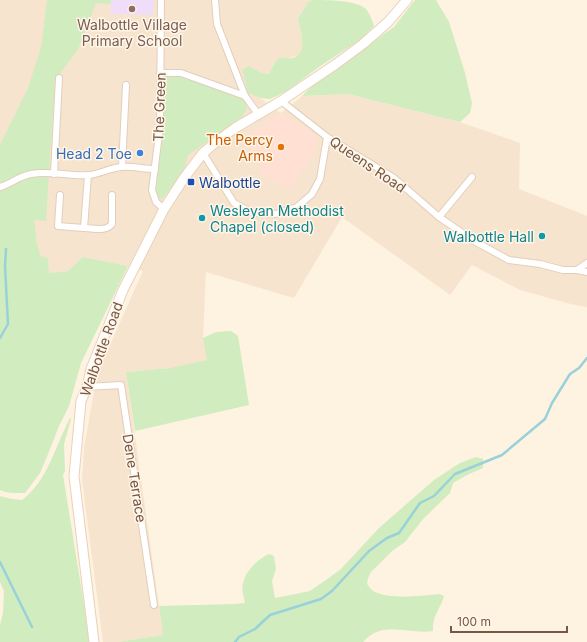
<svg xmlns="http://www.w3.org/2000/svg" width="587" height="642" viewBox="0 0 587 642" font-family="Inter,sans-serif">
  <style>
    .residential { fill: #f6e4ce }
    .commercial { fill: #ffe0d3 }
    .education { fill: #f0ddfa }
    .green { fill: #d1ecbe }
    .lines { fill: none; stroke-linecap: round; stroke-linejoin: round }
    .stream { stroke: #99d1db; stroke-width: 2.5 }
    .street-casing { stroke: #e3cebc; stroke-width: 8 }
    .secondary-casing { stroke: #ead1bb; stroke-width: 11 }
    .street { stroke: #fff; stroke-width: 6 }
    .secondary { stroke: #fff; stroke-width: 9 }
    .education-dot { fill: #8d6e63; stroke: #fff6e8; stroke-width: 1.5 }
    .food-dot { fill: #e8710a; stroke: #fff6e8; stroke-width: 1.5 }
    .shop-dot { fill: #3f7fe0; stroke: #fff6e8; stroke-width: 1.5 }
    .transit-dot { fill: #1a4fb4; stroke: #fff6e8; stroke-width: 1.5 }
    .culture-dot { fill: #0f9aa8; stroke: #fff6e8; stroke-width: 1.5 }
    .labels { text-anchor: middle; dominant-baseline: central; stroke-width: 3; stroke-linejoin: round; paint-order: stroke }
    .education-label { font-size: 14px; fill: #785e54; stroke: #fff6e8 }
    .street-label { font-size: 14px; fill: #775746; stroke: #fff6e8 }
    .food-label { font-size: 14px; fill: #c56008; stroke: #fff6e8; text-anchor: end }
    .shop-label { font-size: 14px; fill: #366cbe; stroke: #fff6e8; text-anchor: end }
    .transit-label { font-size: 14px; fill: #164399; stroke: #fff6e8; text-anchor: start }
    .culture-label { font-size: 14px; fill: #0d838f; stroke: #fff6e8; text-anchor: start }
  </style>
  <rect width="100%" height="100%" fill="#fef2e0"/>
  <path class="residential" d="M0,0h312l-4,2 -10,17 5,24 -1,7 -3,5 -25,8 -5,11 -7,-1 -13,-7 -7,4 6,23 12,5 21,15 21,-17 46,-2 112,28 60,21 -1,46 68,27v91l-16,-3 -51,-14 -48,-25 -22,30 -108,-78 -48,81 -88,-26 -3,66 5,22 -38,8 -44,4 37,263 -45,7h-15l-21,-162 2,-32 13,-74 46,-103 -15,-5 -45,-9 -15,14 -19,2 -1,-14 -7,-3 -4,-12 -4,-24 -33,24z"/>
  <path class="commercial" d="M281,113l16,12 2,-2 18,13 -2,16 -25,37 -28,-14 -6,-22 -18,-11z"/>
  <path class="education" d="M111,0h43l-1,15 -42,-1z"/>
  <g class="green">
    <path d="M47,0h64v4l-15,-1 -18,46 -23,31 -9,141 -12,-1 3,24 4,12 7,2 1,15 19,-2 15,-14 45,9 -47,97 -12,43 -10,20 -13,33 -6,14 -15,20c-9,0 -17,1 -25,-3v-345l28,-57 13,-40z"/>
    <path d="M312,0c15,0 44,0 54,9 4,5 6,11 8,17l-13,13 -45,30 -29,22 -17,8 -10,-1 -12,-5 -6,-23 7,-4 13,7 7,1c3,-5 5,-13 11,-16 4,-1 9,1 13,0 16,-5 7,-27 5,-39l10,-17z"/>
    <path d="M415,0h21l13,22 16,51 7,30 -2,10 -10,9 -112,-28 -46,2 15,-15 77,-54z"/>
    <path d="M165,77h17l58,20 5,5 2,6 -5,9 -54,38 -5,18 -21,26 -5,-2 -1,-9 4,-42 2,-65z"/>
    <path d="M231,331l7,5 11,69 -114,26 -9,-59 44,-4 37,-8 -4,-22 13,-6z"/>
    <path d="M70,418l1,1 -7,25 1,27 -2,4 27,167h-90v-17l3,-12 1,-22 -4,-9v-86l12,3 10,1c25,-18 34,-55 48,-82z"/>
    <path d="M476,457l7,2v9l-16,7 -14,8 -3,10 -27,26 -18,23 -13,9 -21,21 -3,6 -1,6c2,2 3,5 6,7 18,9 47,5 66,3l5,2c-4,14 -12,19 -11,35 -25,4 -50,-12 -70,11h-245l45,-7 -4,-29 76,-2 10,-1c-1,-6 -4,-14 -2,-19 2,-13 15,-25 26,-30l5,2 2,13 -4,12 3,17 16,-3 19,-4 16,-11 15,-11 38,-41 55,-48 26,-17z"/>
  </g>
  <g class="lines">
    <g class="stream">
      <path d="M0,338l8,-14 -3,-58 1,-17"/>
      <path d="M0,562l32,65"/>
      <path d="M235,642l4,-5 16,-8 15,-14 51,-16 11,-8 37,-40 18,-13 12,-5 21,-30 14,-7 21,-22 47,-19 43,-36 7,-16 18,-29 9,-6 8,-10"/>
    </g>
    <defs>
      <g id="street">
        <path d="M161,0l-1,126 -8,64 4,12 8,7"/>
        <path d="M215,0l2,24 28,72 13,18"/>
        <path d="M160,73h21l64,23"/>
        <path d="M281,101l46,36 67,41 45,39 35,24 35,19 31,4 23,6h14l10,2"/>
        <path d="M203,153l31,50 19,10 23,1 21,-7 15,-13 8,-15 7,-42"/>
        <path d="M122,167l4,-82"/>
        <path d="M54,174l5,-96"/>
        <path d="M88,175l-4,53c9,0 22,4 28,-4v-29"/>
        <path d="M0,187c11,-3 19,-11 31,-13 19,-4 39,3 58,1 11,-1 21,-7 32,-8 11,-1 23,2 34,2"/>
        <path d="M60,195l-2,31 26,2"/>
        <path d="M439,217l33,-40"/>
        <path d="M577,270l10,-7"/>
        <path d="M87,387l34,-2 33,220"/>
      </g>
      <path id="secondary" d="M94,642l-20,-166 7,-75 6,-14 4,-18 32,-79 41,-81 20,-31 19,-25 13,-11 19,-14 46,-27 55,-37 27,-20 25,-22 19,-22"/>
    </defs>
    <use href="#street" class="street-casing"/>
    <use href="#secondary" class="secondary-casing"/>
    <use href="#street" class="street"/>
    <use href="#secondary" class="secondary"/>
  </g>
  <circle class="education-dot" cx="132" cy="9" r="4"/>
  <circle class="food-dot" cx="281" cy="147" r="4"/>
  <circle class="shop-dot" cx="140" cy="153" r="4"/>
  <rect class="transit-dot" x="187" y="178" width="8" height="8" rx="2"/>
  <g class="culture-dot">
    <circle cx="202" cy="218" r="4"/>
    <circle cx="542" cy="236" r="4"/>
  </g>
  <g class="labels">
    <g class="education-label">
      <text x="132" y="24">Walbottle Village<tspan x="132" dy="16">Primary School</tspan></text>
    </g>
    <g class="street-label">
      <text transform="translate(159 107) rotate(-88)">The Green</text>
      <text transform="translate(368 164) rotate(34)">Queens Road</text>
      <text transform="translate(101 349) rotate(-70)">Walbottle Road</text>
      <text transform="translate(135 478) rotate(81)">Dene Terrace</text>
    </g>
    <g class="food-label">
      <text x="273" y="139">The Percy<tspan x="273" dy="16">Arms</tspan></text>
    </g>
    <g class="shop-label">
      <text x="132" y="153">Head 2 Toe</text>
    </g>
    <g class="transit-label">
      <text x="199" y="182">Walbottle</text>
    </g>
    <g class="culture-label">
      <text x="210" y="210">Wesleyan Methodist<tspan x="210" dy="16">Chapel (closed)</tspan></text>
      <text x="534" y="236" text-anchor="end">Walbottle Hall</text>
    </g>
  </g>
  <path d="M451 626v6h116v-6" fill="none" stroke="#775746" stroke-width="2"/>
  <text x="457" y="626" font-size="12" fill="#775746" stroke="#fff6e8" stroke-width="3" paint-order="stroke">100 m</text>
</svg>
